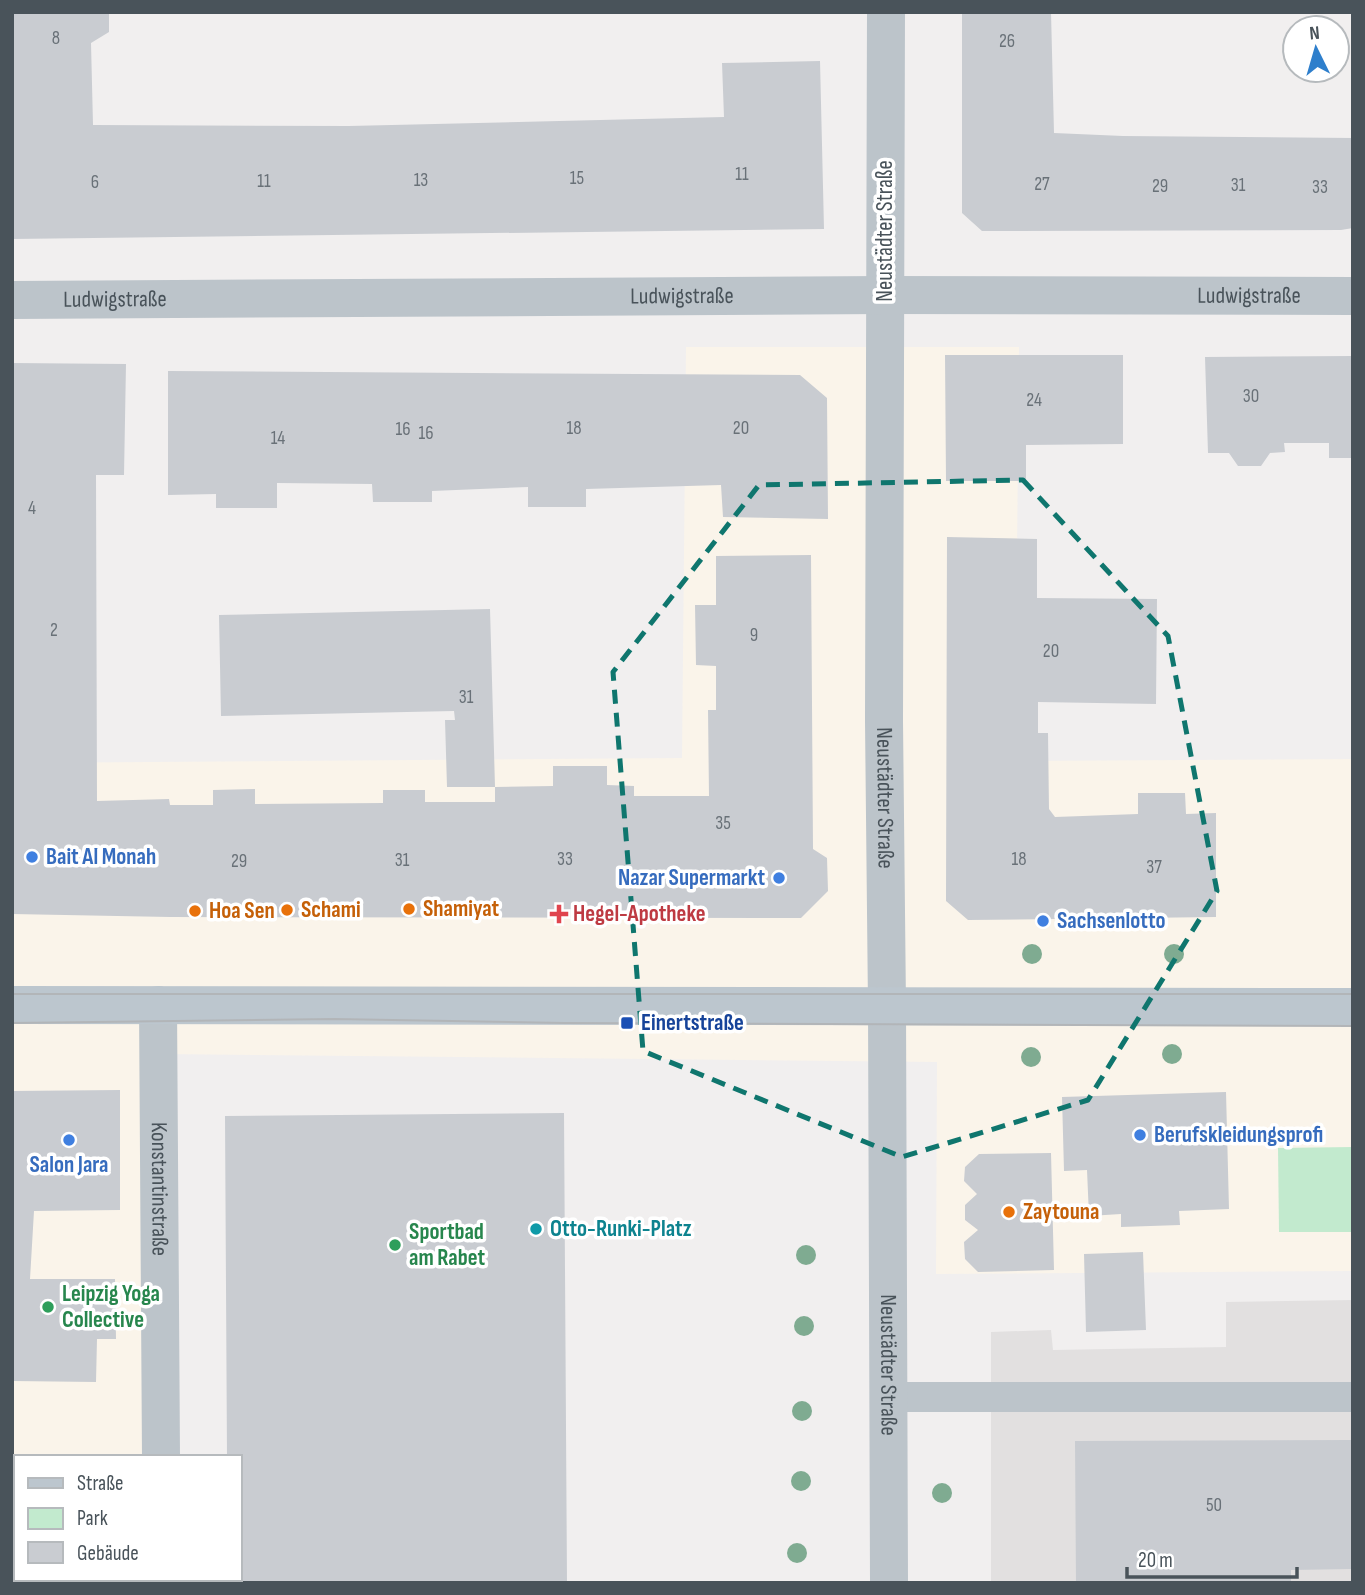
<svg xmlns="http://www.w3.org/2000/svg" width="1365" height="1595" viewBox="0 0 1365 1595" font-family="'Sofia Sans Condensed',sans-serif">
<style>
.commercial{fill:#faf4ea}
.education{fill:#e2e0e0}
.green{fill:#c2eace}
.building{fill:#c9ccd1}
.lines{fill:none;stroke-linecap:round;stroke-linejoin:round}
.service{stroke:#bcc4ca;stroke-width:30}
.minor{stroke:#bcc4ca;stroke-width:38}
.secondary{stroke:#bcc6ce;stroke-width:38}
.tram{stroke:#b2b5b8;stroke-width:2}
.tree{fill:#7fab91}
.marked{fill:none;stroke:#0f766e;stroke-width:5;stroke-dasharray:14 9;stroke-linejoin:round}
.shop-dot{fill:#3f7fe0;stroke:#fff;stroke-width:2.5}
.food-dot{fill:#e8710a;stroke:#fff;stroke-width:2.5}
.health-dot{fill:#e0444e;stroke:#fff;stroke-width:2.5}
.transit-dot{fill:#1a4fb4;stroke:#fff;stroke-width:2.5}
.culture-dot{fill:#0f9aa8;stroke:#fff;stroke-width:2.5}
.leisure-dot{fill:#2e9e5b;stroke:#fff;stroke-width:2.5}
.labels{text-anchor:middle;dominant-baseline:central;stroke-width:7;stroke-linejoin:round;paint-order:stroke}
.number-label{font-size:19px;fill:#697178}
.street-label{font-size:23px;fill:#49535a;stroke:#fff}
.shop-label{font-size:23px;font-weight:bold;fill:#366cbe;stroke:#fff;text-anchor:start}
.food-label{font-size:23px;font-weight:bold;fill:#c56008;stroke:#fff;text-anchor:start}
.health-label{font-size:23px;font-weight:bold;fill:#be3a42;stroke:#fff;text-anchor:start}
.transit-label{font-size:23px;font-weight:bold;fill:#164399;stroke:#fff;text-anchor:start}
.culture-label{font-size:23px;font-weight:bold;fill:#0d838f;stroke:#fff;text-anchor:start}
.leisure-label{font-size:23px;font-weight:bold;fill:#27864d;stroke:#fff;text-anchor:start}
</style>
<rect width="100%" height="100%" fill="#f1efef"/>
<path class="commercial" d="M686,347h333l-4,414 338,-2v512l-417,3 1,-212 -778,-8 -2,403h-141v122h140v4h-144v-820l670,-5z"/>
<path class="education" d="M1353,1300v283h-362v-251l60,-2 2,20 173,-3v-45z"/>
<path class="green" d="M1353,1147v85h-74l-1,-84z"/>
<path class="building" d="M12,12h97v20l-18,11 2,82 256,1 375,-9 -2,-54 98,-2 4,168 -812,10z
M962,12h89l3,121 69,3 230,2v90l-12,2 -359,1 -20,-18z
M945,355h178v89l-97,1v36h-80z
M1353,356v102h-24v-15h-45l1,9 -15,1 -9,13h-23l-9,-13h-21l-3,-96z
M12,363l114,1 -2,111h-28l1,326 72,-2 1,6h43v-15l42,-1v15l128,-1v-13h42v12h70v-15l58,-1v-20h54v19l27,1v10h75l-1,-86h8v-44l-20,-1 -1,-60h21v-49l95,-1 2,294 14,9 1,33 -27,27 -631,-1 -158,-3z
M168,371l632,4 27,23 1,121 -105,-2 -2,-32 -135,4v18h-58v-20l-96,4v11h-59l-1,-18 -95,-1v25h-61v-14l-48,1z
M947,537l90,2v59l120,1 -1,105 -118,-2v31h10l1,76 6,8 83,-3v-21h47l1,21 30,-1v104l-248,3 -22,-19z
M490,609l5,178h-48l-2,-67h10l-1,-9 -233,5 -2,-101z
M120,1090v120l-86,1 -4,68h85l1,60h-19l-1,43 -84,-1v-290z
M1226,1092l3,117 -50,2 1,14 -59,2v-13l-32,2 -2,-46 -23,1 -2,-74z
M564,1113l3,470h-339v-4h12v-122h-13l-2,-341z
M1051,1153l3,117 -76,2 -13,-13 -1,-17 14,-12 -13,-10v-15l12,-11 -13,-13 1,-14 14,-13z
M1143,1252l3,78 -60,2 -2,-78z
M1353,1440v129l-62,1v13h-215l-1,-142z
M12,1547h4v32h81v4h-85z"/>
<g class="lines">
<path class="service" d="M888,1397h465"/>
<g class="minor">
<path id="s1" d="M886,12l-2,709 3,285 2,577"/>
<path id="s2" d="M12,300l873,-5 468,1"/>
<path id="s3" d="M158,1005l3,452"/>
<path d="M162,1579v4"/>
</g>
<path class="secondary" d="M12,1005l1341,2"/>
<path class="tram" d="M12,994h1341
M12,1023l322,-4 230,4 789,3"/>
</g>
<g class="tree">
<circle cx="1032" cy="954" r="10"/>
<circle cx="1174" cy="954" r="10"/>
<circle cx="1172" cy="1054" r="10"/>
<circle cx="1031" cy="1057" r="10"/>
<circle cx="806" cy="1255" r="10"/>
<circle cx="804" cy="1326" r="10"/>
<circle cx="802" cy="1411" r="10"/>
<circle cx="801" cy="1481" r="10"/>
<circle cx="942" cy="1493" r="10"/>
<circle cx="797" cy="1553" r="10"/>
</g>
<path class="marked" d="M1023,480l145,156 49,255 -129,209 -186,57 -259,-106 -30,-379 146,-187z"/>
<g class="shop-dot">
<circle cx="32" cy="857" r="7"/>
<circle cx="779" cy="878" r="7"/>
<circle cx="1043" cy="921" r="7"/>
<circle cx="1140" cy="1135" r="7"/>
<circle cx="69" cy="1140" r="7"/>
</g>
<g class="food-dot">
<circle cx="409" cy="909" r="7"/>
<circle cx="287" cy="910" r="7"/>
<circle cx="195" cy="911" r="7"/>
<circle cx="1009" cy="1212" r="7"/>
</g>
<path class="health-dot" d="M555.5 903.5h7v7h7v7h-7v7h-7v-7h-7v-7h7z"/>
<rect class="transit-dot" x="620" y="1016" width="14" height="14" rx="3.5"/>
<circle class="culture-dot" cx="536" cy="1229" r="7"/>
<g class="leisure-dot">
<circle cx="395" cy="1245" r="7"/>
<circle cx="48" cy="1307" r="7"/>
</g>
<g class="labels">
<g class="number-label">
<text x="56" y="38">8</text>
<text x="1007" y="41">26</text>
<text x="742" y="174">11</text>
<text x="577" y="178">15</text>
<text x="421" y="180">13</text>
<text x="264" y="181">11</text>
<text x="95" y="182">6</text>
<text x="1042" y="184">27</text>
<text x="1238" y="185">31</text>
<text x="1160" y="186">29</text>
<text x="1320" y="187">33</text>
<text x="1251" y="396">30</text>
<text x="1034" y="400">24</text>
<text x="574" y="428">18</text>
<text x="741" y="428">20</text>
<text x="403" y="429">16</text>
<text x="426" y="433">16</text>
<text x="278" y="438">14</text>
<text x="32" y="508">4</text>
<text x="54" y="630">2</text>
<text x="754" y="635">9</text>
<text x="1051" y="651">20</text>
<text x="466" y="697">31</text>
<text x="723" y="823">35</text>
<text x="565" y="859">33</text>
<text x="1019" y="859">18</text>
<text x="402" y="860">31</text>
<text x="239" y="861">29</text>
<text x="1154" y="867">37</text>
<text x="1214" y="1505">50</text>
</g>
<g class="street-label">
<text transform="translate(885 231) rotate(-90)">Neustädter Straße</text>
<text stroke="none"><textPath href="#s2" startOffset="670">Ludwigstraße</textPath></text>
<text stroke="none"><textPath href="#s2" startOffset="1237">Ludwigstraße</textPath></text>
<text stroke="none"><textPath href="#s2" startOffset="103">Ludwigstraße</textPath></text>
<text stroke="none"><textPath href="#s1" startOffset="786">Neustädter Straße</textPath></text>
<text stroke="none"><textPath href="#s3" startOffset="184">Konstantinstraße</textPath></text>
<text stroke="none"><textPath href="#s1" startOffset="1353">Neustädter Straße</textPath></text>
</g>
<g class="shop-label">
<text x="46" y="857">Bait Al Monah</text>
<text x="765" y="878" text-anchor="end">Nazar Supermarkt</text>
<text x="1057" y="921">Sachsenlotto</text>
<text x="1154" y="1135">Berufskleidungsprofi</text>
<text x="69" y="1165" text-anchor="middle">Salon Jara</text>
</g>
<g class="food-label">
<text x="423" y="909">Shamiyat</text>
<text x="301" y="910">Schami</text>
<text x="209" y="911">Hoa Sen</text>
<text x="1023" y="1212">Zaytouna</text>
</g>
<g class="health-label">
<text x="573" y="914">Hegel-Apotheke</text>
</g>
<g class="transit-label">
<text x="641" y="1023">Einertstraße</text>
</g>
<g class="culture-label">
<text x="550" y="1229">Otto-Runki-Platz</text>
</g>
<g class="leisure-label">
<text x="409" y="1232">Sportbad<tspan x="409" dy="26">am Rabet</tspan></text>
<text x="62" y="1294">Leipzig Yoga<tspan x="62" dy="26">Collective</tspan></text>
</g>
</g>
<rect width="1365" height="1595" fill="none" stroke="#49535a" stroke-width="28"/>
<rect x="14" y="1455" width="228" height="126" fill="#ffffff" stroke="#b6babd" stroke-width="2"/>
<rect x="28" y="1478" width="35" height="10" fill="#bcc6ce" stroke="#b6babd" stroke-width="2"/>
<text x="77" y="1490" font-size="21" fill="#49535a">Straße</text>
<rect x="28" y="1508" width="35" height="21" fill="#c2eace" stroke="#b6babd" stroke-width="2"/>
<text x="77" y="1525" font-size="21" fill="#49535a">Park</text>
<rect x="28" y="1542" width="35" height="21" fill="#c9ccd1" stroke="#b6babd" stroke-width="2"/>
<text x="77" y="1560" font-size="21" fill="#49535a">Gebäude</text>
<g transform="translate(1316 49) rotate(355)"><circle r="33" fill="#ffffff" stroke="#b6babd" stroke-width="2"/>
<path d="M0-5L12 26L0 18L-12 26Z" fill="#2e7fcc"/>
<text y="-10" font-size="19" font-weight="bold" text-anchor="middle" fill="#49535a">N</text>
</g>
<path d="M1127 1567v10h170v-10" fill="none" stroke="#49535a" stroke-width="3.5"/>
<text x="1138" y="1567" font-size="21" fill="#49535a" stroke="#ffffff" stroke-width="5" paint-order="stroke">20 m</text>
</svg>
